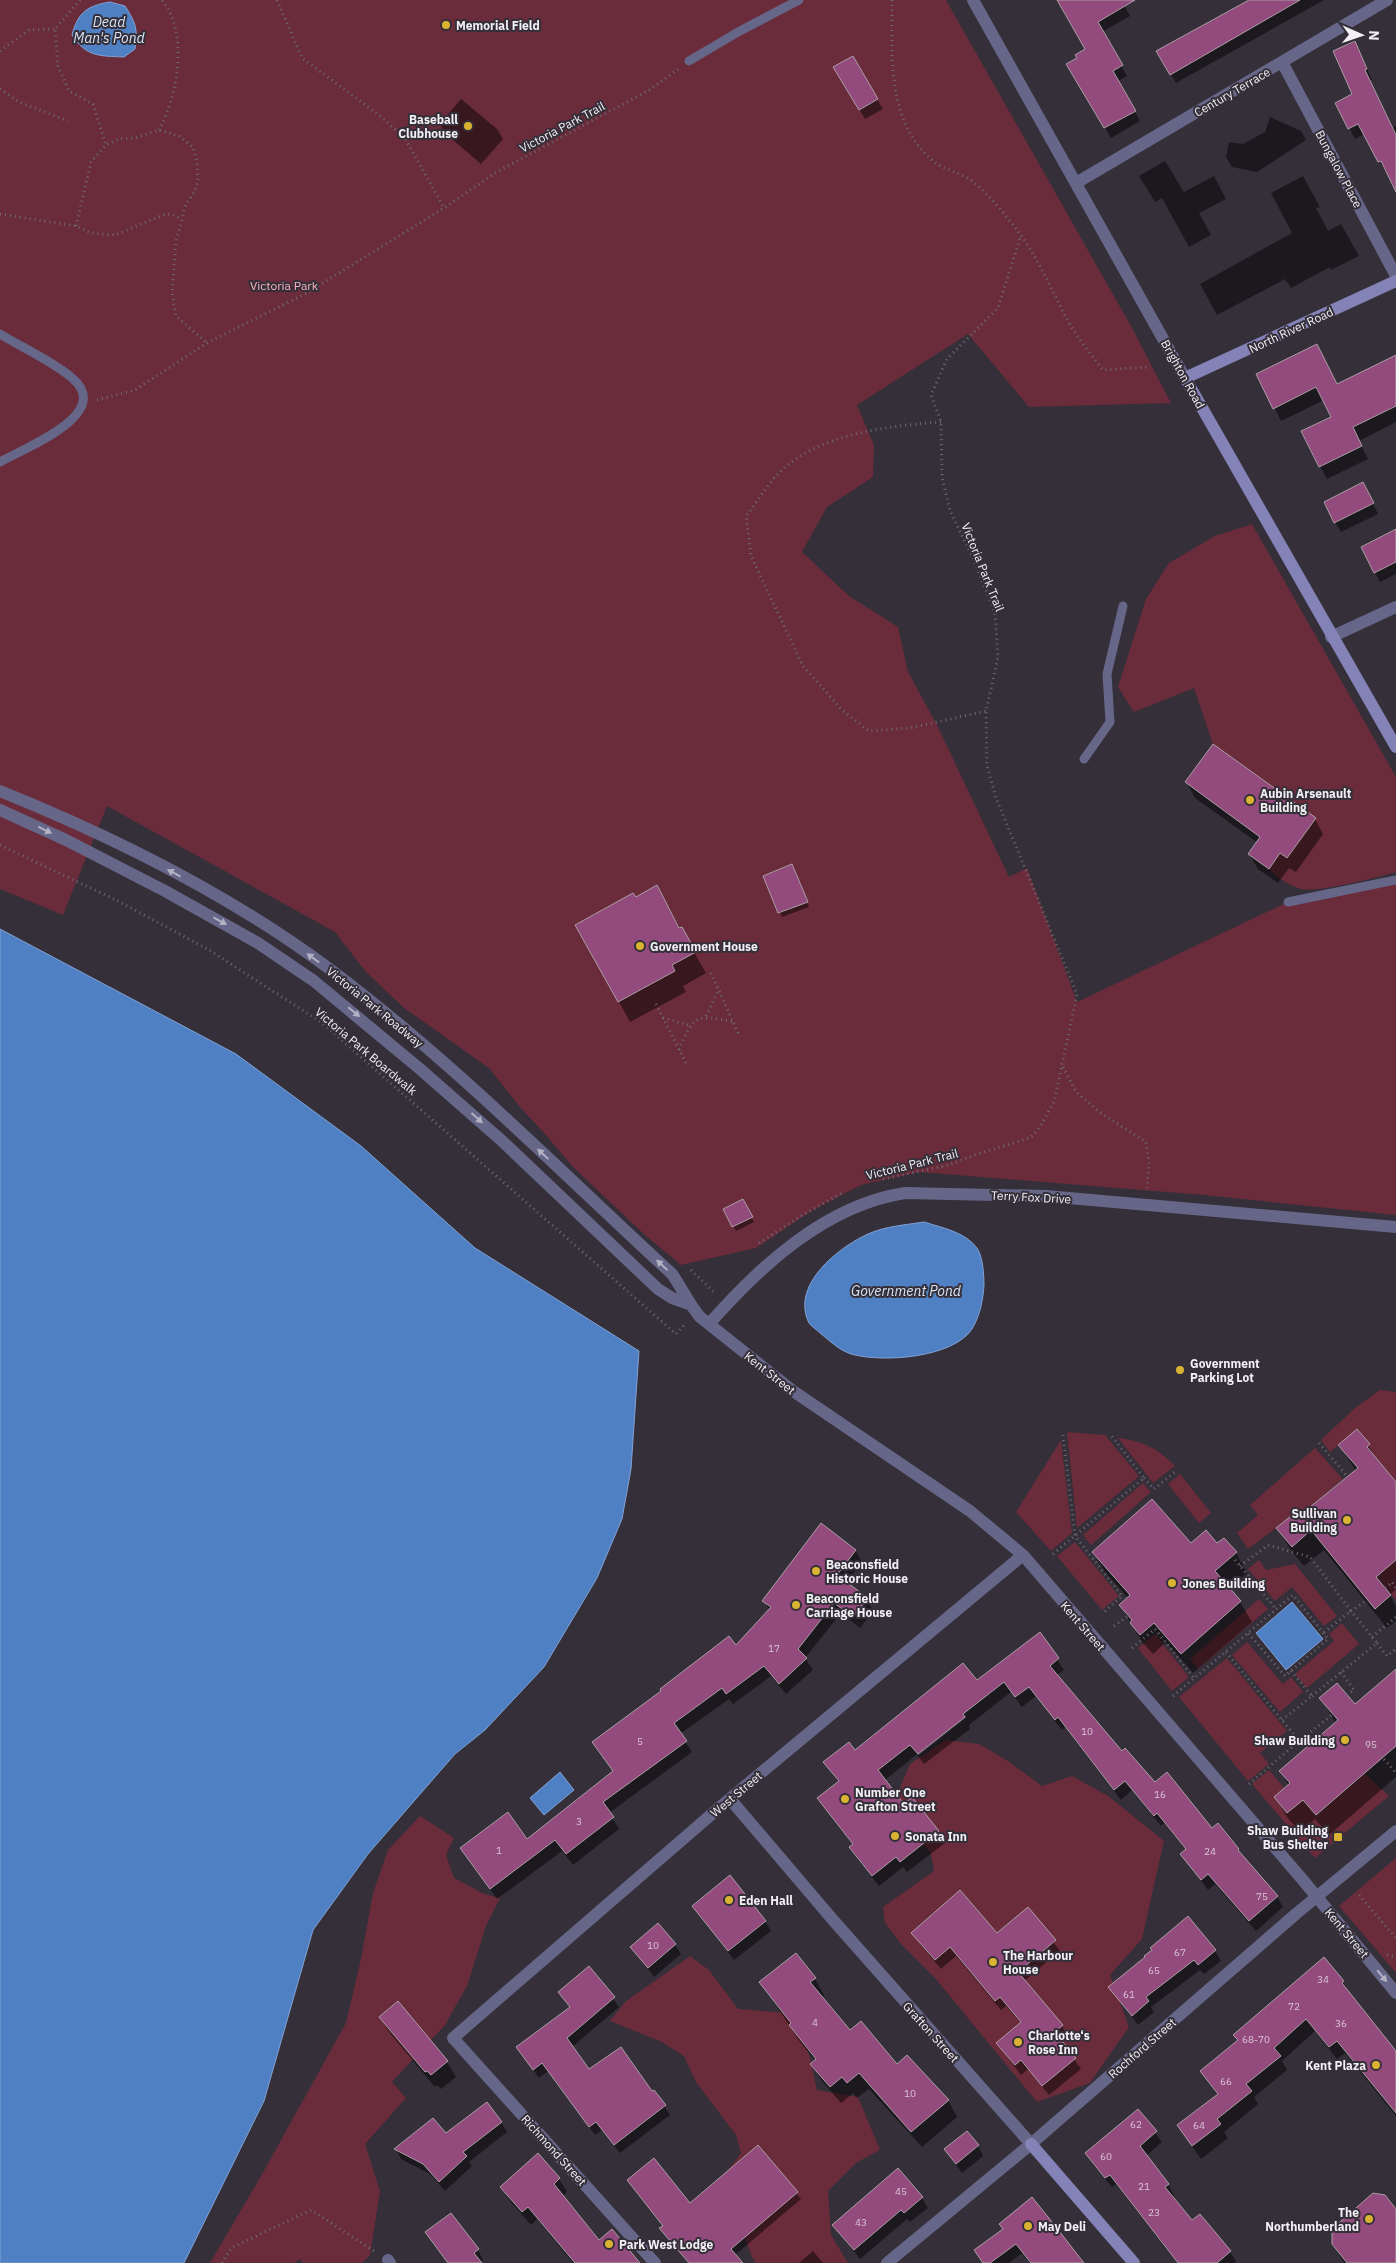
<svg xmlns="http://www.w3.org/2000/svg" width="1396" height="2263" viewBox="0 0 1396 2263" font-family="'IBM Plex Sans',sans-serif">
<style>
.green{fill:#6a2c3b}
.water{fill:#5080c4;stroke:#81a1d3}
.shadow{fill:#0007}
.building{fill:#934a7c;stroke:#aa9ea5}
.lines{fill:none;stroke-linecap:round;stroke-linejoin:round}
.path{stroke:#6e6a72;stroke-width:3;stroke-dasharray:1 4;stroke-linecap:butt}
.lane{stroke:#668;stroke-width:9}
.street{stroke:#668;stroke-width:12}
.secondary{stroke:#8483b8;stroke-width:12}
.oneway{fill:#b3b1c4}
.poi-dot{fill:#dab333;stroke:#342f38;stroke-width:2}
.labels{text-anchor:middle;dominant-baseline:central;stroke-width:4;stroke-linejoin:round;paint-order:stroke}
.number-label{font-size:10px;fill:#dac6d7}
.poi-label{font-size:12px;font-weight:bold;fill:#f2eff5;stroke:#342f38;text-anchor:start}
.street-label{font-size:12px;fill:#f2eff5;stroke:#342f38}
.park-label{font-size:12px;fill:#fcb2bf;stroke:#342f38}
.water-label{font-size:14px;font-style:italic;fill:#d6e3f6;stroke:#342f38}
</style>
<rect width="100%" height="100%" fill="#342f38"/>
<path class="green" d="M0,0h946l185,326 40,77 -142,4 -61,-73 -111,71 17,40 -1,32 -46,30 -25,45 47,44 49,31 10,45 29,53 72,152 18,-9 50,134 211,-100 108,-22v335l-192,-20 -285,-23 -58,13 -48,25 -57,38 -75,17 -35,-29 -73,-69 -28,-33 -26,-28 -30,-38 -85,-60 -38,-36 -31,-40 -228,-126 -44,109 -63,-26z
M1252,524l144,253v95c-17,5 -79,21 -95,17 -13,-4 -22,-10 -32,-20l11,-16 7,5 28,-40 -102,-74 -19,-56 -60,24 -16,-25 28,-88 23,-36 46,-27z
M1380,1390l16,2v90l-35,-31 8,-7 -11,-15 -28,23 -9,-12 34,-32z
M1067,1432l38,3 34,41 -62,52z
M1118,1438c24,3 40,10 57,28l-22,17z
M1061,1440l11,93 -21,18 -35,-39z
M1315,1448l28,31 -44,37 1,2 -24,10 -28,21 -11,-16 21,-18 -8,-10z
M1180,1474l31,39 -12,10 -31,-39z
M1143,1483l8,9 -60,53 -8,-10z
M1075,1542l44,54 -17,14 -45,-54z
M1259,1560l7,10 29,-6 42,52 -13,10 -32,-39 -17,14 -27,-32z
M1396,1560v40l-20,-24z
M1259,1599l9,10 -70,60 -8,-10z
M1342,1623l17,21 -52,44 -12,-14 39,-33 -5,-7z
M1155,1634l34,43 -17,14 -34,-43z
M1247,1642l36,42 8,-7 12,15 -23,20 -48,-57z
M1227,1658l60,73 -27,22 9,11 -21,17 -69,-84z
M946,1740l33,4 29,17 34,25 30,-10 36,20 56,45 -22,98 -32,36 19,52 -39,56 -53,19 -102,-124 -33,-33 -17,-22 -2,-16 51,-36 -3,-17 -37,-52 16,-38z
M1269,1770l15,18 -10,9 13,15 16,-12 13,15 49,-41 24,22 -74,62 -63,-74z
M420,1816l34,22 -8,17 8,23 30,16 16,4 -14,28 -19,60 -22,39 -53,57 14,16 -41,46 15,47 -10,64 -8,8h-59l-3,-4 -6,4h-84l51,-87 85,-153 15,-64 12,-66 15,-43z
M1396,1858v115l-57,-67z
M690,1956l19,14 29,39 50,4 21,41 8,36 41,7 22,53 -24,13 -28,28 3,44 17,28h-92l-4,-6 -29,-80 18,-24 -5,-18 -40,-53 -12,-26 -22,-14 -52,-21 15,-19z"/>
<path class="water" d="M110,2l15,4c11,17 13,23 10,43l-11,8c-24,-1 -38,0 -52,-22 6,-23 15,-29 38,-33z
M0,929l236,125 125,92 114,102 164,103 -8,118 -9,50 -25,59 -53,89 -59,63 -30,24 -87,100 -55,76 -49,171 -80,162h-184z
M924,1222c19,6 41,10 53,26 6,9 7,27 7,37 -1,15 -4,31 -12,44 -19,29 -90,34 -121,25 -12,-4 -21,-13 -31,-21 -3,-3 -9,-7 -11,-10 -19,-38 30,-76 59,-89 18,-8 37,-9 56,-12z
M1292,1602l31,37 -37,31 -30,-37z
M560,1772l14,18 -30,25 -14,-17z"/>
<path class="shadow" d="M1059,0h62l9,16 -28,16 25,44 -9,5 22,40 -29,17 -43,-73 10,-6 9,-10z
M1250,0h74l-148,83 -18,-32z
M1360,53l12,27h-3l23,48 4,-2v63l-9,-19 -2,1 -21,-37 -9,5 -19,-36 18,-8z
M852,57l31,52 -18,10 -30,-51z
M461,99l36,30 6,10 -22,25 -35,-30 -6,-10z
M1270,117l31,14 5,9 -49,32 -25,-5 -6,-10 3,-15 14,2 22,-12z
M1165,161l19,31 30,-16 12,23 -27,14 12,22 -22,12 -27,-49 -7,4 -16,-26z
M1303,176l17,31 -4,1 12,23 13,-7 18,32 -28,14 -1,-3 -39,21 -6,-9 -68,36 -17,-31 92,-51 -21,-40z
M1396,357v65l-37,19 9,18 -41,20 -7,-13 12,-49 -8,-17 -43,21 -23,-46 79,11z
M1368,493l10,21 -37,18 -6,-10z
M1396,531v43l-16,8 -5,-10z
M1187,783l128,36 8,15 -27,38 -7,-4 -11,15 -20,-14 -9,-15 9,-11 -63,-45z
M795,870l14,37 -27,10 -17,-40z
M635,899l33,8 38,66 -23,13 3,6 -56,30 -53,-97z
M743,1200l11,22 -18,9 -11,-22z
M1340,1445h28l12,20 16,19v105l-6,6 6,11v15l-9,7 -63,-78 -20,16 -14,-17 -12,-21 15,-6 63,-51z
M1217,1545l19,8 11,20 -18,16 11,13 12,20 -59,51 -27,-31 -13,12 -10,-11 -23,-38 8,-7 -23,-26 -12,-20z
M855,1550l7,12 -16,21 21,16 6,12 -13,17 -19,-15 -36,45 8,12 -27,24 -15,-18 -38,28 -4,-5 -49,35 12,18 -83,61 10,16 -46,36 -11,-14 -65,48 -35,-51 65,-8 87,-68 156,-161 -6,-10z
M1039,1634l25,36 -7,5 65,78 32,31 84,65 6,10 33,38 6,10 -27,24 -41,-47 -7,6 -26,-36 5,-3 -23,-28 -3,3 -29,-36 -11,10 -56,-73 -3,3 -26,-34 -14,11 -11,-15 -42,33 1,4 -46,35 -6,-8 48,-38v-3l-81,65 19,25 8,-6 33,44 -38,29 -4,-5 -24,19 -22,-28 -6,-10 3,-2 -35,-48 20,-15 -14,-21 29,-10 123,-70z
M1396,1670v107l-67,58 -14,-16 -15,13 -13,-15 -12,-20 14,-11 -9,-15 56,-48 -15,-25 34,8z
M694,1906l71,15 6,10 -37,29z
M1028,1909l32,42 -36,30 38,45 5,10 -6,5 20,28 -32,26 -21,-26 -7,6 -23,-31 24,-20 -16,-18 -5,4 -45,-54 -15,13 -22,-26 -6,-10 84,2z
M1188,1918l27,33 6,10 -17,13 -4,-4 -49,37 3,5 -16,13 -28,-38 36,-30z
M675,1945l6,9 -27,23 -22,-30z
M589,1967l30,40 -47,40 17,24 63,22 2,-2 16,24 -50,38 -18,-23 -7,5 -47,-64 -9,7 -21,-30 53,-40 -11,-16z
M815,1979l9,16 -3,3 29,34 98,68 9,17 -35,30 -53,-58 -12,9 -4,-5 -12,10 -19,-22 -10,-16 4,-4 -16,-19 -39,-60z
M1343,1982l8,13 45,58v63l-51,-63 -8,6 -22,-28 -33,30 5,9 -33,27 4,7 -34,28 4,6 -27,21 -23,-33 40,-30 -16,-24 36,-31 -3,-6z
M380,2017l67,45 9,15 -15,12 -4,-4 -2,2 -46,-55z
M1138,2111l24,31 -16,14 22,29 6,10 -3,2 21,25 8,-7 30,37 6,9 -2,2h-57l-61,-79 -4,3 -20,-24 -5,-10z
M501,2122l6,10 -38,30 3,4 -27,25 -15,-17 -29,-15 -5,-10 50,-14z
M978,2146l5,10 -21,17 -16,-23z
M758,2147l43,52 -66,56 7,8h-53l-24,-28 -4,-6 2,-2 -35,-46 61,24z
M538,2155l21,24 8,13 -5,5 37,44 39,22h-65l-36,-44 -6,6 -21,-24 -8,-14z
M922,2198l6,10 -18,14 -3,-3 -47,40 -26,-34z
M1396,2212v51h-52l-11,-19z
M1004,2230l79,33h-53l-8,-10 -13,10h-26z
M427,2233l51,17 5,10 -3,3h-32z
M813,2251l10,12h-24z"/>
<path class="building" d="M1057,0h78l-37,22 25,43 -10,6 23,40 -32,17 -38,-64 11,-6 -2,-3 10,-6z
M1249,0h51l-130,75 -14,-24z
M1355,41l12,28 -2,1 31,65v57l-15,-31 -3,1 -20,-38 -10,5 -13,-26 17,-9 -19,-43z
M853,56l25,43 -19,11 -26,-43z
M1317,344l20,40 59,-29v51l-43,21 9,19 -43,21 -18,-36 30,-14 -15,-30 -43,22 -17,-35z
M1363,482l11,21 -40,20 -10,-21z
M1396,529v33l-22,11 -13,-26z
M1213,744l103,74 -29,40 -7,-5 -11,16 -21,-15 12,-17 -75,-55z
M792,864l16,38 -30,11 -15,-37z
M657,885l22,43 3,-1 14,25 -24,13 3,6 -57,31 -43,-77 58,-32 3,4z
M743,1199l10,18 -21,10 -9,-18z
M1357,1429l13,15 -3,3 29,35v78l-20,17 15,18 -16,14 -64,-79 -19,17 -16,-19 15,-12 3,4 64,-52 -20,-23z
M1152,1499l39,44 15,-13 11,13 7,-5 13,14 -22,19 26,30 -60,53 -27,-31 -14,12 -10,-12 2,-3 -13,-15 11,-10 -38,-43z
M821,1523l35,27 -19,25 31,23 -15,19 -19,-14 -36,46 9,9 -28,26 -15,-18 -38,28 -4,-6 -48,35 13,18 -84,61 11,15 -48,37 -11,-14 -65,49 -30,-41 48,-36 19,27 86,-68 -21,-29 69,-51 -1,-2 69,-53 7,9 35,-38 -9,-6z
M1040,1632l19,26 -9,8 72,85 3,-3 30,34 12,-10 45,56 6,-5 21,26 -1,1 40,46 -29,25 -41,-47 -7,6 -21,-26 6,-5 -29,-36 -3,3 -29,-35 -11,9 -56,-73 -3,3 -26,-33 -14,10 -11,-15 -41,32 2,3 -47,37 -8,-9 -32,25 26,34 8,-7 27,34 -39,31 -4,-5 -24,19 -23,-29 4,-3 -36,-46 22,-17 -16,-19 26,-20 6,8 108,-87 14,17z
M1396,1669v77l-80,69 -13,-15 -16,13 -13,-16 16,-14 -11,-12 59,-51 -19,-22 18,-15 18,21z
M730,1875l36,46 -38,30 -36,-45z
M960,1890l37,43 31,-26 28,33 -38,32 45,53 -8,7 21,26 -34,28 -21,-26 -6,5 -19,-22 25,-21 -21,-25 -5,4 -45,-54 -15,13 -24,-27z
M1188,1916l28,34 -18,15 -4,-5 -48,37 3,4 -17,15 -24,-29 37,-30 -1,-1 8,-6 -2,-2z
M658,1923l18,21 -28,24 -18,-21z
M796,1953l20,25 -6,4 40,48 11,-9 36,43 10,-9 42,45 -38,32 -52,-59 -12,10 -5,-6 -12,10 -20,-23 6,-5 -27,-34 2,-2 -32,-41z
M1324,1957l20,24 -2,2 54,68v62l-59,-72 -8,6 -23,-28 -32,29 7,8 -35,28 6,7 -35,28 4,5 -29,22 -15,-21 41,-31 -18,-23 38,-31 -5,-5z
M589,1966l26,31 -48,41 22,31 32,-22 31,44 2,-1 12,15 -52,40 -18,-23 -7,5 -47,-64 -9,7 -17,-23 54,-40 -12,-15z
M398,2001l50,60 -17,14 -4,-4 -2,1 -46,-55z
M487,2102l15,20 -39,30 4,4 -28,26 -16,-18 -29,-15 39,-31 13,15z
M1138,2109l19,22 -17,15 29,38 -4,3 27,33 8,-6 31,37 -14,12h-39l-68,-88 -5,3 -20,-25z
M967,2131l12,14 -23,19 -12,-15z
M758,2145l40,47 -67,57 12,14h-54l-30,-35 4,-2 -36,-46 27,-22 36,45z
M538,2153l22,25 -6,6 45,56 13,-11 28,34h-65l-47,-56 -6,5 -22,-25z
M898,2168l25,29 -19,16 -3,-3 -47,40 -22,-25z
M1373,2193l12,2 11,14v54h-49l-15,-19v-15z
M1032,2197l24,30 28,36h-53l-15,-19 -26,19h-7l-9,-13 29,-21 -4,-5z
M451,2213l28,36 -5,4 8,10h-34l-23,-31z"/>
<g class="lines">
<path class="path" d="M80,0l-25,29 3,37 11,25 24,13 13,41
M277,0l25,58 77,57 26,23 39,70
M892,0c0,53 -6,121 40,160 9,9 28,12 40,21 18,14 34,35 48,53 20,27 32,58 48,87 9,17 23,33 35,49l46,-3
M0,51l29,-21 26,-1
M0,89l19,13 49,19
M159,130c19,-35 30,-97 3,-130
M0,214l76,12 15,7 24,2 48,-20 8,-1 10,5
M76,226l15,-64 15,-17 13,-6 16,-1 24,-8 20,6 14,11 4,15 1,19 -3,10 -9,13 -10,38 -4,51 4,23 31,27
M97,400l38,-10 72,-47 98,-49 139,-86 51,-35 156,-84 27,-20
M941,422c-52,4 -119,11 -159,48 -14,13 -24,31 -36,46l5,40 52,110 39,44 27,21 41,-3 76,-17
M0,845l118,56 91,49 112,72 355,312 10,-11
M711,973l29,64
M656,1004l31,61
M706,1016l12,-25
M663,1018l26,7
M679,1050c14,-35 18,-36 54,-28
M1063,1067l13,25 25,21 45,29 3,21 -2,25
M883,1179l66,-14 28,-11 53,-16 8,-8 16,-28 23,-108 -81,-196 -9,-32 -1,-55 12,-54 -3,-44 -21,-53 -24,-49 -8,-34 -1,-55 -10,-27 16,-36 51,-51 23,-73
M759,1243l42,-27 41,-23
M691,1270l24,23
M1063,1435l12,101 47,60 -19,17
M1319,1443l28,33
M1144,1478l10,11 23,-19
M1053,1554l91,-76 -33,-43
M1232,1556l44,53
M1240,1566l28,-21 42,12 41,54 -28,22
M1385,1588l7,-6 4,6
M1114,1626l17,-12
M1372,1637l24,-20
M1377,1643l10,13 9,-7
M1132,1648l23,-19 39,49
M1226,1652l73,89 -51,44
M1341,1672l13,18 -7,5
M1173,1696l120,-101 35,44 -43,37 -37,-43
M1312,1696l65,-53 -26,-32 16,-11
M1282,1720l30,-24 -21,-25
M1299,1741l34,-27
M1371,1744l25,29
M1359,1895l37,43
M1387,1955l9,2
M222,2263l9,-15 80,-38 63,41"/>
<path class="lane" d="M689,61l49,-29 61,-32
M0,334c21,13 54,28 72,44 43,36 -48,70 -72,84
M1084,759l26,-37 -3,-48 16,-68
M1288,902l108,-22"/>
<path class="street" d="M973,0l212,378
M1282,62l114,214
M1076,183l311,-183
M1331,637l65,-30
M0,791c114,46 232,105 331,179 121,91 229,201 341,304 10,14 16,29 28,43l93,74 177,120 53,44 279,324 94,114
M0,810l66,30 99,51 93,52 56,38 106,88 81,71 157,149 14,9 17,6
M709,1324c51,-58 117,-119 196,-131l141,3 350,31
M730,1799l103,121 198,224
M388,2260l2,3
M655,2263l-202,-225 267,-231 303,-252
M887,2263l144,-119 266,-231 99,-82"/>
<path class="secondary" d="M1396,281l-211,97 211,369
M1031,2144l103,119"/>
</g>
<defs><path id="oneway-solid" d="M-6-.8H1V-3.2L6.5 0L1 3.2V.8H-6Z" transform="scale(1.25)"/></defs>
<g class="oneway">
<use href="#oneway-solid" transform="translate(45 830) rotate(26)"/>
<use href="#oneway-solid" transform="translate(174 873) rotate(-152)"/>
<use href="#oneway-solid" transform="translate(220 921) rotate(29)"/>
<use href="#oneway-solid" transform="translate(313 958) rotate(-144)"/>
<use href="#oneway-solid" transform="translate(354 1012) rotate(39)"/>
<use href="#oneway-solid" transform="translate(477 1118) rotate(42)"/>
<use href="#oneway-solid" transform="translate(543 1154) rotate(-137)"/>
<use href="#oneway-solid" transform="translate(662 1265) rotate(-137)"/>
<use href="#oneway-solid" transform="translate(1382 1976) rotate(50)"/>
</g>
<g class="poi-dot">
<circle cx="446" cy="25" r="5"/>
<circle cx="468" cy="126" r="5"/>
<circle cx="1250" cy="800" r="5"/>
<circle cx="640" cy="946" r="5"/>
<circle cx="1180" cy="1370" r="5"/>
<circle cx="1347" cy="1520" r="5"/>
<circle cx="816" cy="1571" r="5"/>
<circle cx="1172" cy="1583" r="5"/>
<circle cx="796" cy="1605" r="5"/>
<circle cx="1345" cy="1740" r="5"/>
<circle cx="845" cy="1799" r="5"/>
<circle cx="895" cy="1836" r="5"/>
<rect x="1333" y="1832" width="10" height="10" rx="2.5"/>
<circle cx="729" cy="1900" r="5"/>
<circle cx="993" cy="1962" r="5"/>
<circle cx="1018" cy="2042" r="5"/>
<circle cx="1376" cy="2065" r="5"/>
<circle cx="1369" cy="2219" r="5"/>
<circle cx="1028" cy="2226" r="5"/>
<circle cx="609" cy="2244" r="5"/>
</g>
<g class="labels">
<g class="number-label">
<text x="774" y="1648">17</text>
<text x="1087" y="1731">10</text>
<text x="640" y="1741">5</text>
<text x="1371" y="1744">95</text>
<text x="1160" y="1794">16</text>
<text x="579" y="1821">3</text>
<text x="499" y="1850">1</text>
<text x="1210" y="1851">24</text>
<text x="1262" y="1896">75</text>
<text x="653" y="1945">10</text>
<text x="1180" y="1952">67</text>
<text x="1154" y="1970">65</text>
<text x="1323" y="1979">34</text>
<text x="1129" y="1994">61</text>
<text x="1294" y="2006">72</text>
<text x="815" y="2022">4</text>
<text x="1341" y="2023">36</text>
<text x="1256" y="2039">68-70</text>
<text x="1226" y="2081">66</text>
<text x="910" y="2093">10</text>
<text x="1136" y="2124">62</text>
<text x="1199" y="2125">64</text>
<text x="1106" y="2156">60</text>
<text x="1144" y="2186">21</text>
<text x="901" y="2191">45</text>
<text x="1154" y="2212">23</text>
<text x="861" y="2222">43</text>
</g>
<g class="poi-label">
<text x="456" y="25">Memorial Field</text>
<text x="458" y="119" text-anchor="end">Baseball<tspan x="458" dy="14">Clubhouse</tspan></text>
<text x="1260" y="793">Aubin Arsenault<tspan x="1260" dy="14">Building</tspan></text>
<text x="650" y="946">Government House</text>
<text x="1190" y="1363">Government<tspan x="1190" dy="14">Parking Lot</tspan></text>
<text x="1337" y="1513" text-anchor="end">Sullivan<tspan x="1337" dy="14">Building</tspan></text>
<text x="826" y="1564">Beaconsfield<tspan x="826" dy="14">Historic House</tspan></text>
<text x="1182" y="1583">Jones Building</text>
<text x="806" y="1598">Beaconsfield<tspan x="806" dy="14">Carriage House</tspan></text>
<text x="1335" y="1740" text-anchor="end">Shaw Building</text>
<text x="855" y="1792">Number One<tspan x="855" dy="14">Grafton Street</tspan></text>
<text x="1328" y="1830" text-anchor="end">Shaw Building<tspan x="1328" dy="14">Bus Shelter</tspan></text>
<text x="905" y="1836">Sonata Inn</text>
<text x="739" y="1900">Eden Hall</text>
<text x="1003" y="1955">The Harbour<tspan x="1003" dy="14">House</tspan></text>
<text x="1028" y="2035">Charlotte‘s<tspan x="1028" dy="14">Rose Inn</tspan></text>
<text x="1366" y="2065" text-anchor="end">Kent Plaza</text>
<text x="1359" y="2212" text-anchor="end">The<tspan x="1359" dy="14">Northumberland</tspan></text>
<text x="1038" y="2226">May Deli</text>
<text x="619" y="2244">Park West Lodge</text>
</g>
<g class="street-label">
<text transform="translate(1232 92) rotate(-30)">Century Terrace</text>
<text transform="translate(562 127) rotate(-28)">Victoria Park Trail</text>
<text transform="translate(1339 169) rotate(62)">Bungalow Place</text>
<text transform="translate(1291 330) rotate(-25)">North River Road</text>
<text transform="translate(1183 374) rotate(61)">Brighton Road</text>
<text transform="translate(983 567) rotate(68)">Victoria Park Trail</text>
<text transform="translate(375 1007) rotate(39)">Victoria Park Roadway</text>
<text transform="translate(366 1051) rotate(40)">Victoria Park Boardwalk</text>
<text transform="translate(912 1164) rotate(-14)">Victoria Park Trail</text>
<text transform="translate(1031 1197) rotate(3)">Terry Fox Drive</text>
<text transform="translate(770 1373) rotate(38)">Kent Street</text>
<text transform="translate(1083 1626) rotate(49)">Kent Street</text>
<text transform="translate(736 1794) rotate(-40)">West Street</text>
<text transform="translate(1347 1933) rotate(50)">Kent Street</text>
<text transform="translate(931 2032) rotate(48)">Grafton Street</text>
<text transform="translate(1142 2048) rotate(-41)">Rochford Street</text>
<text transform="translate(554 2150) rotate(48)">Richmond Street</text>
</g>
<g class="park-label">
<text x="284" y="285">Victoria Park</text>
</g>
<g class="water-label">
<text x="109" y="22">Dead<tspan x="109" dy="16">Man's Pond</tspan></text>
<text x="906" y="1291">Government Pond</text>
</g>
</g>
<g transform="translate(1361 35) rotate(92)" stroke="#342f38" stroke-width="4" paint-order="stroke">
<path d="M0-4L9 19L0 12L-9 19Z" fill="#f2eff5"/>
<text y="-8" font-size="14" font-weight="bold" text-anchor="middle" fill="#f2eff5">N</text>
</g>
</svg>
